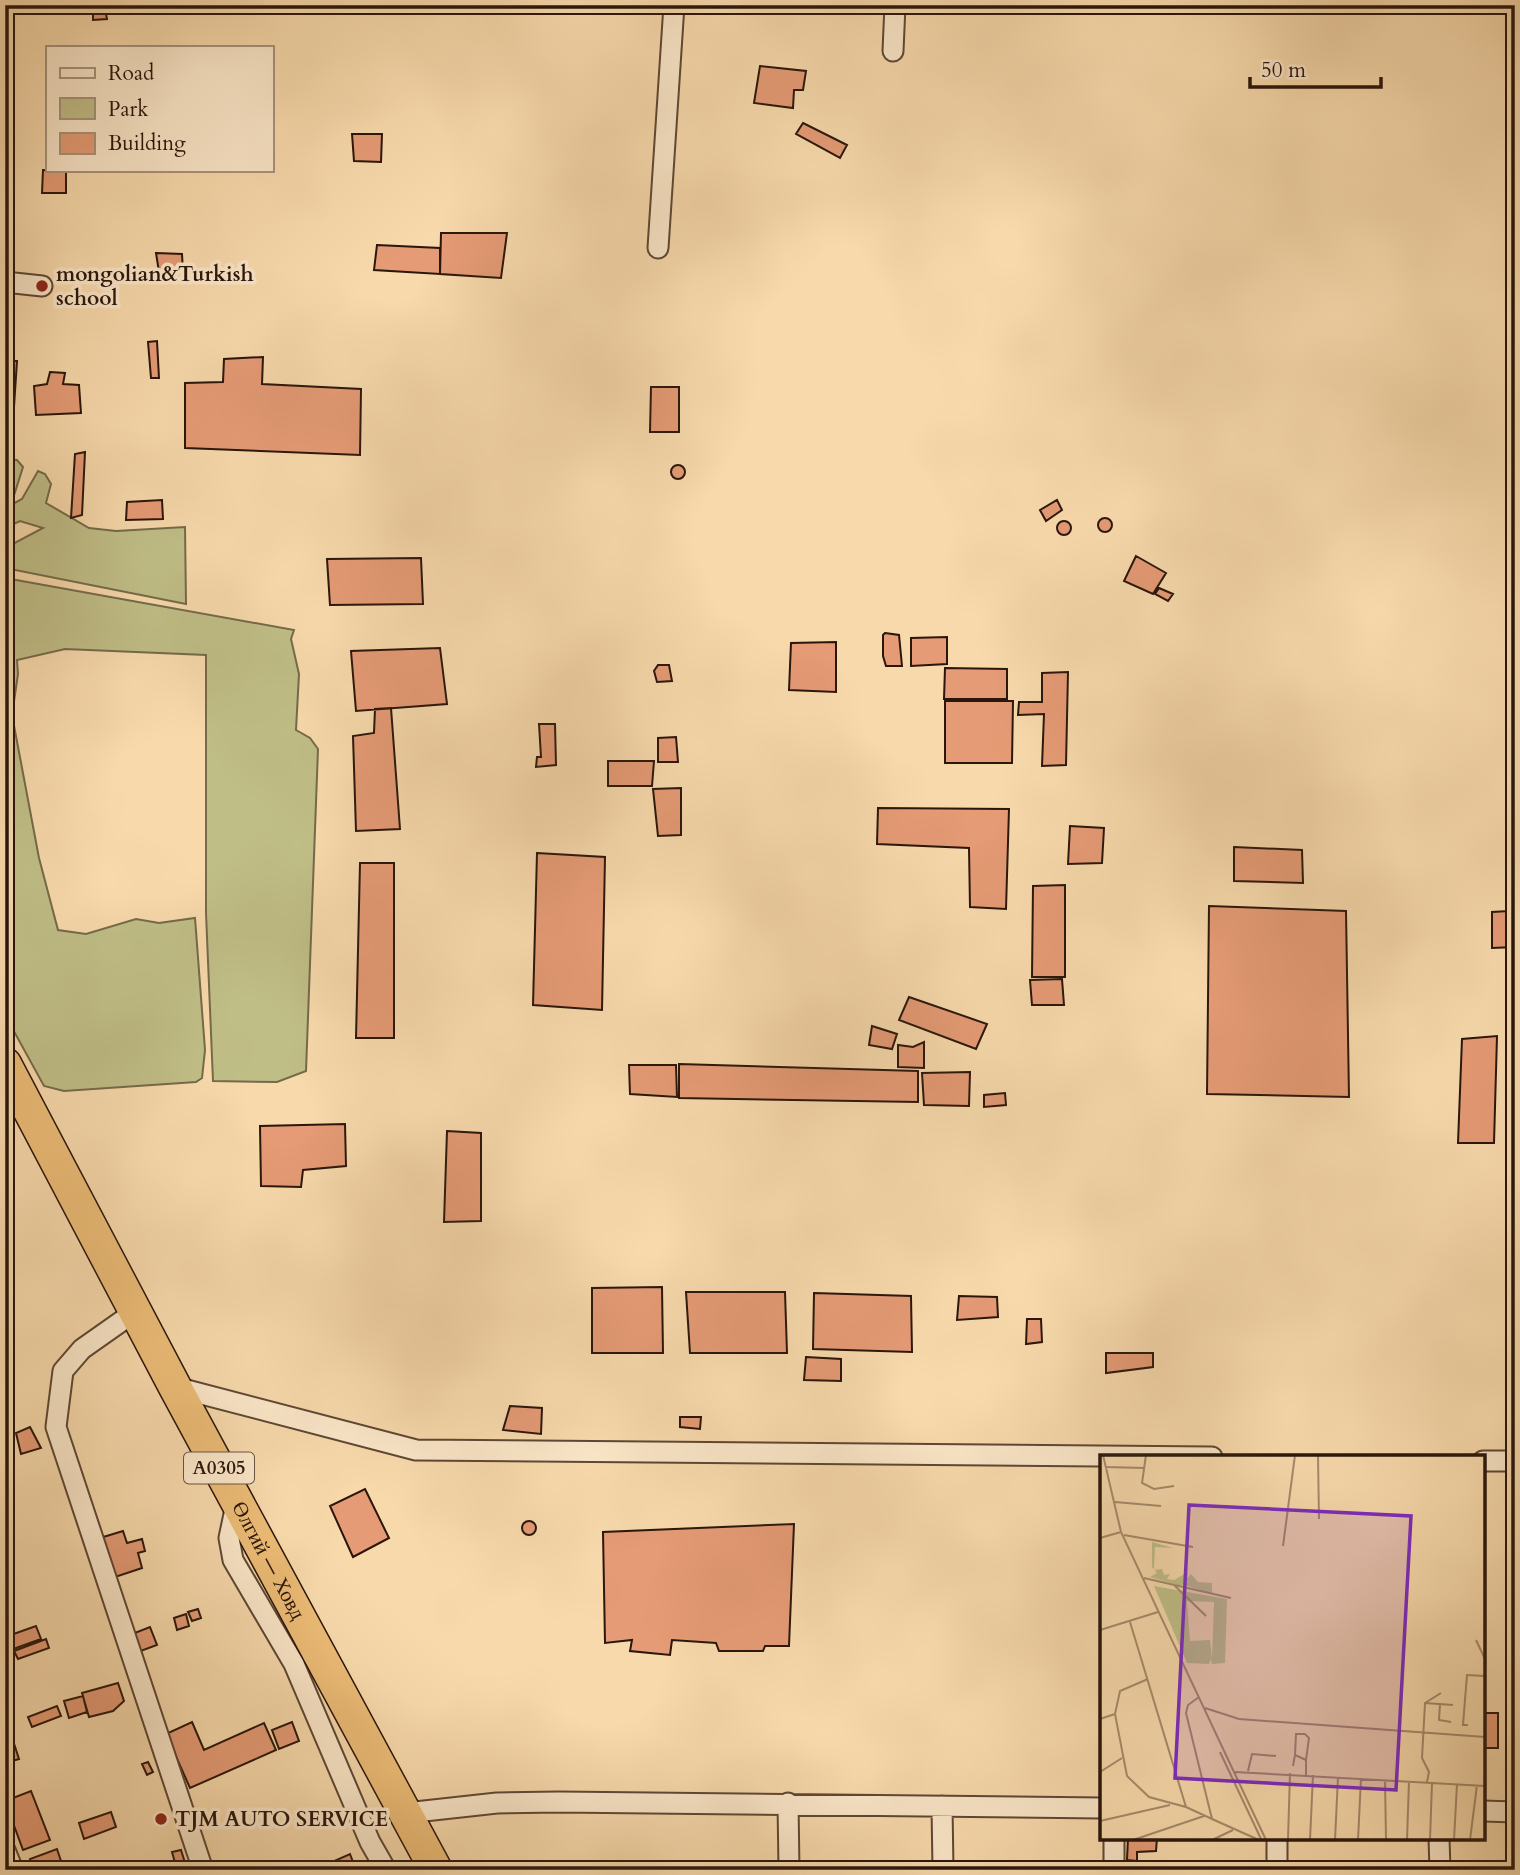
<svg xmlns="http://www.w3.org/2000/svg" width="1520" height="1875" viewBox="0 0 1520 1875" font-family="Cardo,serif">
<style>
.green{fill:#c0be87;stroke:#756a4a;stroke-width:2}
.building{fill:#e59b75;stroke:#2a160c;stroke-width:2}
.lines{fill:none;stroke-linecap:round;stroke-linejoin:round}
.minor-casing{stroke:#5d4734;stroke-width:23}
.trunk-casing{stroke:#2a160c;stroke-width:35}
.minor{stroke:#fae6c8;stroke-width:19}
.trunk{stroke:#ecbc76;stroke-width:32}
.poi-dot{fill:#8f2418;stroke:#fae6c8;stroke-width:2.5}
.labels{text-anchor:middle;dominant-baseline:central;stroke-width:7;stroke-linejoin:round;paint-order:stroke}
.shield{fill:#fae6c8;stroke:#685444;stroke-width:2}
.shield-label{font-size:19px;font-weight:bold;fill:#2a160c}
.poi-label{font-size:21px;font-weight:bold;fill:#2a160c;stroke:#fae6c8;text-anchor:start}
.street-label{font-size:21px;fill:#2a160c;stroke:#fae6c8}
.inset-road{fill:none;stroke:#a58b6b;stroke-width:2}
.view{fill:#7b2cbf;fill-opacity:0.15;stroke:#7b2cbf;stroke-width:3.5}
.inset-edge{fill:none;stroke:#2a160c;stroke-width:3.5}
</style>
<rect width="100%" height="100%" fill="#f7d9ab"/>
<filter id="stains"><feTurbulence type="fractalNoise" baseFrequency=".00286" numOctaves="4"/><feColorMatrix values="0 0 0 0 .2 0 0 0 0 .09 0 0 0 0 .02 0 0 0 .5 -.17"/></filter>
<radialGradient id="worn" r=".72"><stop offset=".6" stop-color="#630" stop-opacity="0"/><stop offset="1" stop-color="#630" stop-opacity=".3"/></radialGradient>
<path class="green" d="M9,459l8,1 6,7 -12,38 11,-6 16,-28 7,3 6,10 -5,19 43,25 27,3 69,-4 1,77 -181,-36v-20l38,-20 -23,-7 -15,7v-58z
M5,578l289,52 -3,9 8,35 -3,56 14,8 8,11 -12,322 -29,11 -64,-1 -7,-168v-258l-141,-6 -48,11 1,14 -6,41 27,143 19,72 28,4 50,-15 23,4 36,-5 10,132 -3,28 -6,4 -132,9 -20,-5 -39,-71z"/>
<path class="building" d="M93,5h26v7l-13,2 1,5 -14,1z
M760,66l46,5 -3,19h-9l-1,18 -39,-5z
M803,123l44,22 -7,13 -44,-24z
M352,134h30l-1,28 -27,-1z
M43,170l23,2v21h-24z
M5,192h5v21h-5z
M441,233h66l-6,45 -61,-4z
M377,245l63,3v26l-66,-4z
M156,253l26,1 1,18h-24z
M157,341l2,37h-8l-3,-36z
M263,357l-1,27 99,5 -1,66 -175,-7v-65l38,-1 1,-23z
M5,361h12l-3,46h-9z
M50,372l15,1 -2,11 16,1 2,28 -45,2 -2,-29 13,-2z
M651,387h28v45h-29z
M85,452l-3,63 -11,3 4,-64z
M671 472a7 7 0 1 1 14 0a7 7 0 1 1-14 0Z
M162,500l1,19 -37,1 1,-18z
M1057,500l5,10 -16,11 -6,-11z
M1098 525a7 7 0 1 1 14 0a7 7 0 1 1-14 0Z
M1057 528a7 7 0 1 1 14 0a7 7 0 1 1-14 0Z
M1136,556l30,17 -13,21 -29,-13z
M421,558l2,46 -93,1 -3,-46z
M1159,588l14,6 -5,7 -13,-7z
M885,633l14,2 3,31h-16l-3,-10v-21z
M947,637v27l-36,2v-28z
M836,642v50l-47,-2 2,-47z
M440,648l7,56 -91,7 -5,-60z
M658,665h11l3,16 -15,1 -3,-11z
M945,668l62,1v30h-63z
M1068,672l-2,93 -24,1 2,-52 -26,1 1,-13h23v-29z
M945,701h68l-1,62h-67z
M391,708l9,121 -44,2 -3,-95 21,-3 1,-24z
M539,724h16l1,41 -20,2 1,-10h4z
M676,737l2,25h-20v-24z
M608,761h46l-2,25h-44z
M681,788v47l-23,1 -5,-47z
M878,808l131,1 -3,100 -36,-2 -1,-59 -92,-4z
M1070,826l34,2 -2,35 -34,1z
M1234,847l68,3 1,33 -69,-2z
M537,853l68,4 -3,153 -69,-5z
M360,863h34v175h-38z
M1065,885v92h-33l1,-91z
M1209,906l137,5 3,186 -142,-3z
M1509,911v19l6,1v16l-23,1v-36z
M1062,979l2,26h-32l-2,-25z
M909,997l78,27 -11,25 -77,-29z
M872,1026l25,8 -5,15 -23,-4z
M1497,1036l-3,107h-36l4,-104z
M924,1042v26l-26,-1v-22l15,2z
M679,1064l239,7v31l-239,-4z
M629,1065h47l1,32 -47,-3z
M970,1072l-1,34 -45,-1 -2,-32z
M1005,1093l1,12 -22,2v-12z
M345,1124l1,42 -43,4 -2,17 -40,-1 -1,-60z
M447,1131l34,2v88l-37,1z
M662,1287l1,66h-71v-65z
M686,1292h99l2,61h-97z
M814,1293l97,3 1,56 -99,-3z
M959,1296l38,1 1,20 -41,3z
M1027,1319h14l1,23 -16,2z
M1106,1353h47v14l-47,6z
M806,1357l35,2v22l-37,-1z
M510,1406l32,2 -1,26 -38,-4z
M680,1417h21l-1,12 -20,-2z
M30,1427l11,21 -20,6 -5,-21z
M365,1489l24,49 -36,19 -23,-51z
M522 1528a7 7 0 1 1 14 0a7 7 0 1 1-14 0Z
M794,1524l-5,122h-24l-2,5h-44l-3,-8 -44,-3 -2,15 -40,-4 2,-11 -27,3 -2,-111z
M123,1531l4,12 15,-4 3,12 -7,2 4,15 -30,10 -12,-40z
M198,1609l3,9 -9,3 -4,-9z
M186,1614l3,12 -12,4 -3,-12z
M36,1626l5,13 -36,13v-15z
M150,1627l7,18 -19,7 -6,-18z
M46,1639l3,9 -31,11 -4,-8z
M118,1683l6,18 -11,10 -24,6 -7,-24z
M83,1696l4,16 -18,6 -5,-17z
M57,1706l4,10 -29,11 -4,-10z
M1483,1713h15v35h-15z
M192,1722l12,28 60,-27 12,27 -86,38 -24,-54z
M292,1722l7,19 -20,8 -7,-19z
M8,1725l11,34 -14,4v-37z
M148,1762l5,10 -6,3 -5,-11z
M31,1791l19,49 -27,10 -18,-49z
M111,1812l5,15 -32,12 -5,-16z
M1128,1838h29l-1,13 -19,1v9l-10,-1z
M57,1849l4,12 -27,9 -4,-11z
M181,1850l6,19 -10,1 -5,-18z
M350,1854l6,16h-42z"/>
<g class="lines">
<g class="minor-casing">
<path id="minor" d="M893,51l2,-46
M658,248l16,-243
M5,282l37,4
M136,1311l-54,38 -19,22 -7,56 147,443
M175,1387l241,63 796,7
M1483,1461h32
M237,1500l-8,38 4,22 61,104 76,178 16,28
M788,1803l1,67
M942,1806l1,64
M1483,1811l32,1
M406,1813l91,-10 62,-1 543,6
M1439,1838l1,32
M5,1850l8,20
M1114,1870v-32
M1277,1870v-32"/>
</g>
<g class="trunk-casing">
<g id="trunk">
<path id="s1" d="M5,1064l170,323 261,483"/>
</g>
</g>
<use href="#minor" class="minor"/>
<use href="#trunk" class="trunk"/>
</g>
<g class="poi-dot">
<circle cx="42" cy="286" r="7"/>
<circle cx="161" cy="1819" r="7"/>
</g>
<g class="labels">
<rect class="shield" x="184" y="1452.5" width="70" height="31" rx="5"/>
<g class="shield-label">
<text x="219" y="1468">A0305</text>
</g>
<g class="poi-label">
<text x="56" y="274">mongolian&amp;Turkish<tspan x="56" dy="24">school</tspan></text>
<text x="175" y="1819">TJM AUTO SERVICE</text>
</g>
<g class="street-label">
<text stroke="none"><textPath href="#s1" startOffset="562">Өлгий — Ховд</textPath></text>
</g>
</g>
<g transform="translate(1100 1455)">
<rect width="385" height="385" fill="#f7d9ab"/>
<path d="M52,87l21,6 -18,-1 -1,23 8,-1 2,6 6,-1 -3,5 7,1 14,-8 -1,6 4,-4 7,8 14,1v11l-27,-9 3,-4 -7,5 -31,-9 7,-4 -5,-6zM54,131l73,13 -2,64 -13,1 -1,-5 -2,5 -22,-1zM87,146l27,1 -2,56 -2,-18 -20,1z" fill="#c0be87" fill-rule="evenodd"/>
<path class="inset-road" d="M3,0l18,77 145,308M46,0l-4,28 12,6 20,-3M218,0l1,64M5,12l40,1M15,47l46,4M24,80l69,12M0,83l21,-6M183,91l12,-91M44,123l87,20M74,130l32,31M0,175l58,-18M376,185l9,19M325,248l28,2M340,249l-1,16 12,2M105,253l34,11 246,18M15,259l12,62 22,21 37,10 -56,-185M0,264l15,-5 5,-23 28,-12M368,270h-5l4,-50 18,1M120,297l41,87M195,300l1,-21h9l4,4 -3,22M193,311l2,-11 11,5v15M148,316l4,-17 24,2M0,317l22,-14M135,317l250,14M285,325l1,60M327,327l2,-10 -7,-14 3,-55 16,-10M86,352l26,12 -26,-106 2,-8 11,-8M112,364l47,21M0,366l70,-16M33,385l71,-24M112,385l21,-10M188,385l2,-67M210,385l3,-65M235,385l3,-63M258,385l3,-62M307,385l2,-59M330,385l2,-57M354,385l3,-56M370,385l7,-55"/>
<path class="view" d="M89,50l222,11 -15,274 -221,-12z"/>
<rect width="385" height="385" class="inset-edge"/>
</g>
<rect width="1520" height="1875" fill="none" stroke="#f7d9ab" stroke-width="28"/>
<rect x="7" y="7" width="1506" height="1861" fill="none" stroke="#2a160c" stroke-width="3.5"/>
<rect x="14" y="14" width="1492" height="1847" fill="none" stroke="#2a160c" stroke-width="2"/>
<rect x="46" y="46" width="228" height="126" fill="#fae6c8" stroke="#a7937d" stroke-width="2"/>
<rect x="60" y="68" width="35" height="10" fill="#fae6c8" stroke="#a7937d" stroke-width="2"/>
<text x="108" y="80" font-size="21" fill="#2a160c">Road</text>
<rect x="60" y="98" width="35" height="21" fill="#c0be87" stroke="#a7937d" stroke-width="2"/>
<text x="108" y="116" font-size="21" fill="#2a160c">Park</text>
<rect x="60" y="133" width="35" height="21" fill="#e59b75" stroke="#a7937d" stroke-width="2"/>
<text x="108" y="150" font-size="21" fill="#2a160c">Building</text>
<path d="M1250 77v10h131v-10" fill="none" stroke="#2a160c" stroke-width="3.5"/>
<text x="1261" y="77" font-size="21" fill="#2a160c" stroke="#fae6c8" stroke-width="5" paint-order="stroke">50 m</text>
<rect width="100%" height="100%" filter="url(#stains)"/>
<rect width="100%" height="100%" fill="url(#worn)"/>
</svg>
